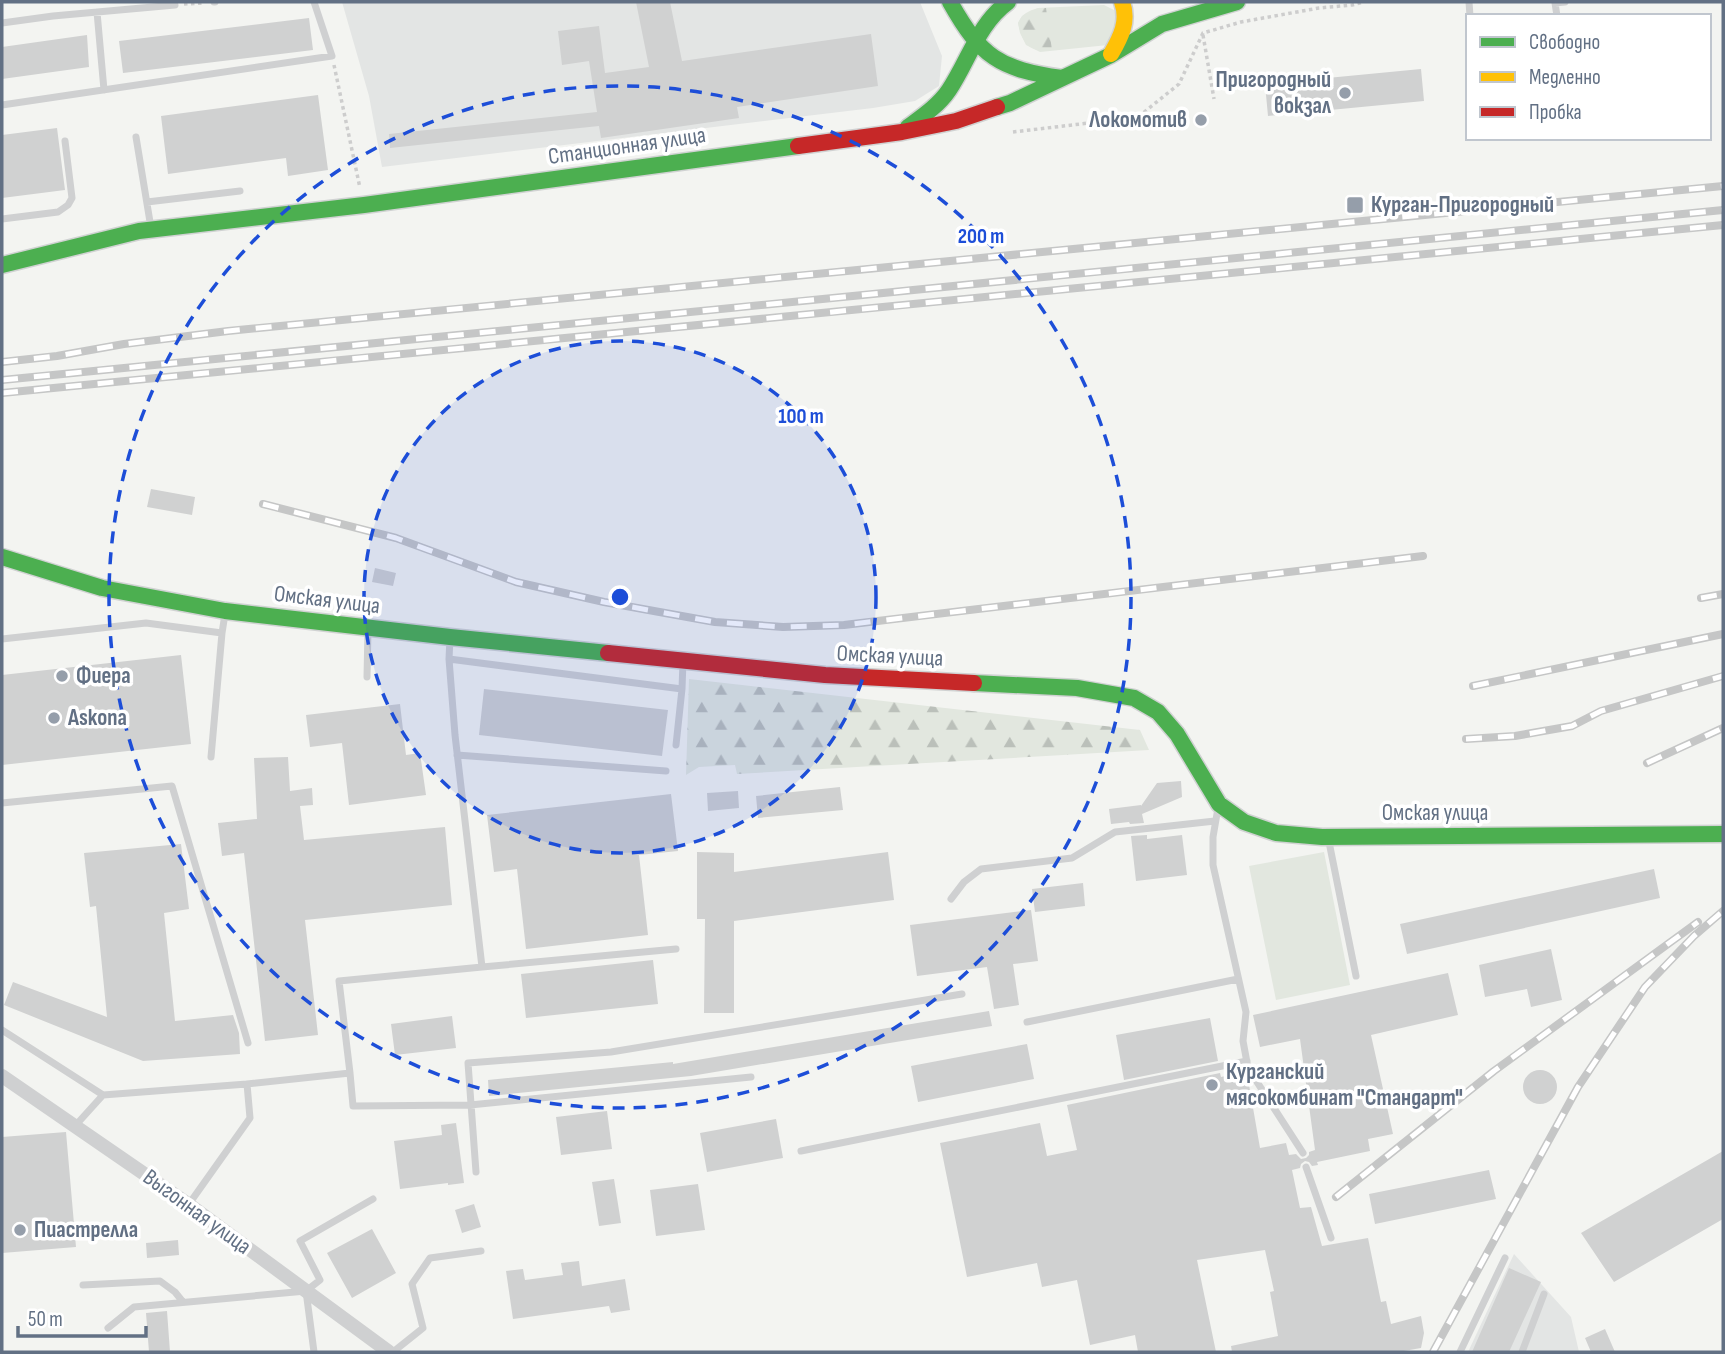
<svg xmlns="http://www.w3.org/2000/svg" width="1725" height="1354" viewBox="0 0 1725 1354" font-family="'Sofia Sans Condensed',sans-serif">
<style>
.built{fill:#e3e5e4}
.grass{fill:#e2e7df}
.forest{fill:url(#forest-firs)}
.building{fill:#d0d1d1}
.lines{fill:none;stroke-linecap:round;stroke-linejoin:round}
.fast-casing{stroke:#d0d2d2;stroke-width:19}
.slow-casing{stroke:#d0d2d2;stroke-width:19}
.jam-casing{stroke:#d0d2d2;stroke-width:19}
.path{stroke:#cdcdcd;stroke-width:3.5;stroke-dasharray:3.5 3.5;stroke-linecap:butt}
.lane{stroke:#cfd0d1;stroke-width:7}
.street{stroke:#cfd0d1;stroke-width:14}
.fast{stroke:#4caf50;stroke-width:16}
.slow{stroke:#ffc107;stroke-width:16}
.jam{stroke:#c62828;stroke-width:16}
.rail-casing{stroke:#c5c6c6;stroke-width:8}
.rail{stroke:#fff;stroke-width:5;stroke-dasharray:16;stroke-linecap:butt}
.ring{fill:none;stroke:#1d4ed8;stroke-width:3.5;stroke-dasharray:12 9}
.poi-dot{fill:#959eaa;stroke:#fff;stroke-width:2.5}
.labels{text-anchor:middle;dominant-baseline:central;stroke-width:7;stroke-linejoin:round;paint-order:stroke}
.poi-label{font-size:23px;font-weight:bold;fill:#627084;stroke:#fff;text-anchor:start}
.street-label{font-size:23px;fill:#627084;stroke:#fff}
.centre{fill:#1d4ed8;stroke:#fff;stroke-width:3.5}
.ring-label{font-size:21px;text-anchor:middle;font-weight:bold;fill:#1d4ed8;stroke:#fff;stroke-width:7;stroke-linejoin:round;paint-order:stroke}
</style>
<defs>
<pattern id="forest-firs" width="22" height="20" patternUnits="userSpaceOnUse" patternTransform="scale(1.75)"><rect width="22" height="20" fill="#e2e7df"/><path d="M5 1l3.5 6h-7zM16 11l3.5 6h-7z" fill="#bbc0ba"/></pattern>
</defs>
<rect width="100%" height="100%" fill="#f3f4f1"/>
<path class="built" d="M342,2h578l22,54 -3,30 -24,15 -42,7 -491,59 -13,-71z
M1514,1254l57,63 8,35h-111z"/>
<path class="grass" d="M1104,5l12,6 3,6 -11,28 -68,7 -14,-7 -6,-12 -2,-10c4,-9 10,-12 20,-15z
M1324,852l26,133 -74,15 -27,-134z"/>
<path class="forest" d="M1038,8h8l6,42c-23,3 -29,-6 -34,-27l4,-7z
M689,679l451,51 9,20 -412,24 -2,-9 -36,2 -13,8z"/>
<path class="building" d="M636,2h34l12,59 189,-27 7,52 -141,21 2,11 -138,20 -2,-12 -209,22 -1,-14 208,-22 -8,-51 -27,4 -4,-34 41,-5 6,47 44,-6z
M309,18l4,32 -190,23 -4,-32z
M87,35l2,32 -87,12v-32z
M1421,69l3,32 -156,15 -3,-32z
M318,95l10,75 -40,6 -2,-18 -118,16 -7,-58z
M57,128l8,62 -63,8v-63z
M151,489l44,8 -3,18 -45,-8z
M375,568l21,5 -3,13 -21,-4z
M181,655l10,89 -189,21v-90z
M484,689l184,21 -6,46 -183,-21z
M400,704l6,51 14,-2 6,42 -77,10 -7,-62 -32,4 -4,-32z
M288,757l2,34 22,-3 1,17 -13,1 4,34 141,-13 7,78 -147,15 13,115 -53,6 -21,-188 -22,3 -4,-33 39,-4 -3,-61z
M1181,781l1,16 -40,17 2,9 -14,1 -1,-2 -18,2 -2,-15 32,-4v1l16,-23z
M840,787l3,23 -85,8 -2,-22z
M738,791l1,17 -31,3 -1,-18z
M671,794l7,57 -39,4 9,80 -122,14 -9,-80 -23,3 -7,-57z
M1147,835v4l35,-4 5,40 -51,6 -5,-45z
M181,844l8,65 -25,4 11,108 58,-6 6,18 1,21 -97,7 -139,-56 9,-23 94,35 -11,-111 -6,1 -6,-54z
M697,852l37,1v19l154,-20 6,48 -160,21v92h-30l1,-94h-8z
M1654,869l6,29 -253,56 -7,-30z
M1083,883l2,23 -50,6 -3,-23z
M1031,910l7,51 -25,3 6,41 -25,4 -7,-42 -70,9 -7,-51z
M1551,949l11,51 -31,7 -4,-18 -42,8 -6,-32z
M653,960l5,44 -132,14 -5,-44z
M1448,973l10,42 -87,20 22,99 -25,5 2,12 -53,11 1,3 -6,1 -3,-4 -4,-1 -4,3 -1,4 -8,2 8,38 11,-1 11,39 46,-8 13,64 5,-1 5,23 30,-8 3,17 -3,15 -23,4h-166l-1,-6 47,-10 -8,-44 4,-1 -9,-41 -68,10 19,92h-78l-3,-17 -45,10 -13,-65 -35,7 -5,-24 -70,14 -27,-134 100,-20 7,33 30,-6 -10,-45 153,-32 1,4 23,-5 4,7 12,69 26,-5 3,12 7,-1 5,5 5,-1 3,-3v-3l6,-2 -15,-111 -40,8 -7,-32z
M989,1011l3,15 -301,50 -202,20 -1,-16 185,-18v2z
M452,1016l4,32 -61,7 -4,-31z
M1210,1018l8,43 -94,19 -8,-45z
M1027,1044l7,35 -116,23 -7,-36z
M1523 1087a17 17 0 1 1 34 0a17 17 0 1 1-34 0Z
M607,1111l5,38 -51,6 -5,-38z
M776,1119l7,39 -76,14 -7,-39z
M456,1123l8,60 -16,2v-2l-48,6 -6,-48 48,-6 -1,-10z
M66,1132l10,115 -74,6v-116z
M1723,1151v68l-109,63 -33,-49z
M1489,1170l7,29 -121,25 -6,-30z
M614,1179l7,44 -22,3 -7,-44z
M698,1184l7,46 -49,6 -6,-46z
M474,1204l7,23 -19,6 -7,-23z
M372,1229l24,44 -44,25 -25,-45z
M178,1240l1,15 -32,3 -1,-15z
M579,1261l3,25 43,-7 5,31 -19,3 -2,-7 -96,13 -7,-48 17,-2 2,11 38,-5 -2,-12z
M1509,1268l32,14 -32,70h-37z
M167,1311l3,41h-21l-3,-39z
M1605,1329l10,23h-24l-6,-14z"/>
<g class="lines">
<g class="fast-casing">
<path id="fast" d="M950,2c31,55 49,67 112,76
M997,107l13,-4 101,-48 51,-31 75,-22
M908,127c15,-11 31,-22 41,-37 20,-30 29,-66 59,-88
M2,265l137,-34 225,-26 434,-59
M2,557l100,31 123,23 225,26 158,16
M974,683l103,5 57,10 24,14 19,22 42,70 25,18 32,11 46,4 401,-3"/>
</g>
<g class="slow-casing">
<path id="slow" d="M1111,54c10,-17 18,-33 11,-52"/>
</g>
<g class="jam-casing">
<path id="jam" d="M798,146l104,-14 54,-11 41,-14
M608,653l217,22 149,8"/>
</g>
<path class="path" d="M184,4l21,-1
M1203,35l11,64
M334,65l26,123
M1013,132l118,-14 12,-5 36,-29 24,-51 38,-11 78,-14 33,-3 12,-3"/>
<path class="lane" d="M214,2h1
M1469,2l1,14
M97,12l7,78
M1557,16l-2,-13 10,-1
M2,23l51,-7 122,-11
M2,105l330,-49 -18,-54
M136,137l15,91
M147,202l93,-11
M2,219l56,-7 10,-7 4,-7 -7,-57
M2,639l144,-16 76,10 3,-19
M449,659l233,30 -6,56
M367,677l1,-48
M682,689l1,-28
M457,755l209,16
M211,757l11,-124
M2,803l170,-17 76,257
M1218,808l-5,29v28l33,147 -3,29 5,27 55,85
M1328,837l28,139
M951,899l13,-17 17,-13 91,-11 43,-26 100,-11
M482,967l194,-18
M1027,1022l211,-43
M2,1030l101,65
M350,1073l-11,-92 143,-14 -27,-232 -6,-76 1,-21
M75,1126l28,-31 144,-11
M801,1151l446,-90
M1306,1167l25,71
M476,1172l-8,-109 143,-11 351,-58
M189,1204l61,-86 -3,-34 103,-11 3,33 117,-1 281,-28
M83,1285l77,-4 15,11 8,10
M306,1291l8,61
M108,1328l26,-21 172,-16 14,-11 -20,-39 73,-42
M393,1352l30,-24 -11,-44 18,-26 51,-7
M1460,1352l45,-94
M1522,1352l22,-58"/>
<path class="street" d="M2,1076l186,128 201,148"/>
<use href="#fast" class="fast"/>
<use href="#slow" class="slow"/>
<use href="#jam" class="jam"/>
<g class="rail-casing">
<path id="rail" d="M2,362l55,-6 67,-12 104,-13 1495,-145
M2,380l1721,-170
M2,393l1721,-168
M263,504l133,34 120,44 88,20 111,20 68,5 61,-2 579,-69
M1701,598l22,-4
M1473,686l250,-52
M1466,739l49,-3 57,-10 29,-15 122,-35
M1647,763l76,-35
M1336,1197l158,-126 204,-149
M1433,1352l145,-265 67,-100 49,-51 29,-25"/>
</g>
<use href="#rail" class="rail"/>
</g>
<circle cx="620" cy="597" r="256" fill="#1d4ed8" fill-opacity=".12"/>
<g class="ring">
<circle cx="620" cy="597" r="256"/>
<circle cx="620" cy="597" r="511"/>
</g>
<g class="poi-dot">
<circle cx="1345" cy="93" r="7"/>
<circle cx="1201" cy="120" r="7"/>
<rect x="1346" y="196" width="18" height="18" rx="3.5"/>
<circle cx="62" cy="676" r="7"/>
<circle cx="54" cy="718" r="7"/>
<circle cx="1212" cy="1085" r="7"/>
<circle cx="20" cy="1230" r="7"/>
</g>
<g class="labels">
<g class="poi-label">
<text x="1331" y="80" text-anchor="end">Пригородный<tspan x="1331" dy="26">вокзал</tspan></text>
<text x="1187" y="120" text-anchor="end">Локомотив</text>
<text x="1371" y="205">Курган-Пригородный</text>
<text x="76" y="676">Фиера</text>
<text x="68" y="718">Askona</text>
<text x="1226" y="1072">Курганский<tspan x="1226" dy="26">мясокомбинат "Стандарт"</tspan></text>
<text x="34" y="1230">Пиастрелла</text>
</g>
<g class="street-label">
<text transform="translate(627 146) rotate(-8)">Станционная улица</text>
<text transform="translate(327 600) rotate(7)">Омская улица</text>
<text transform="translate(890 656) rotate(3)">Омская улица</text>
<text x="1435" y="813">Омская улица</text>
<text transform="translate(197 1212) rotate(36)">Выгонная улица</text>
</g>
</g>
<circle cx="620" cy="597" r="10" class="centre"/>
<g class="ring-label">
<text x="981" y="243">200 m</text>
<text x="801" y="423">100 m</text>
</g>
<rect width="1725" height="1354" fill="none" stroke="#627084" stroke-width="7"/>
<rect x="1466" y="14" width="245" height="126" fill="#ffffff" stroke="#c0c6ce" stroke-width="2"/>
<rect x="1480" y="37" width="35" height="10" fill="#4caf50" stroke="#c0c6ce" stroke-width="2"/>
<text x="1529" y="49" font-size="21" fill="#627084">Свободно</text>
<rect x="1480" y="72" width="35" height="10" fill="#ffc107" stroke="#c0c6ce" stroke-width="2"/>
<text x="1529" y="84" font-size="21" fill="#627084">Медленно</text>
<rect x="1480" y="107" width="35" height="10" fill="#c62828" stroke="#c0c6ce" stroke-width="2"/>
<text x="1529" y="119" font-size="21" fill="#627084">Пробка</text>
<path d="M18 1326v10h128v-10" fill="none" stroke="#627084" stroke-width="3.5"/>
<text x="28" y="1326" font-size="21" fill="#627084" stroke="#ffffff" stroke-width="5" paint-order="stroke">50 m</text>
</svg>
